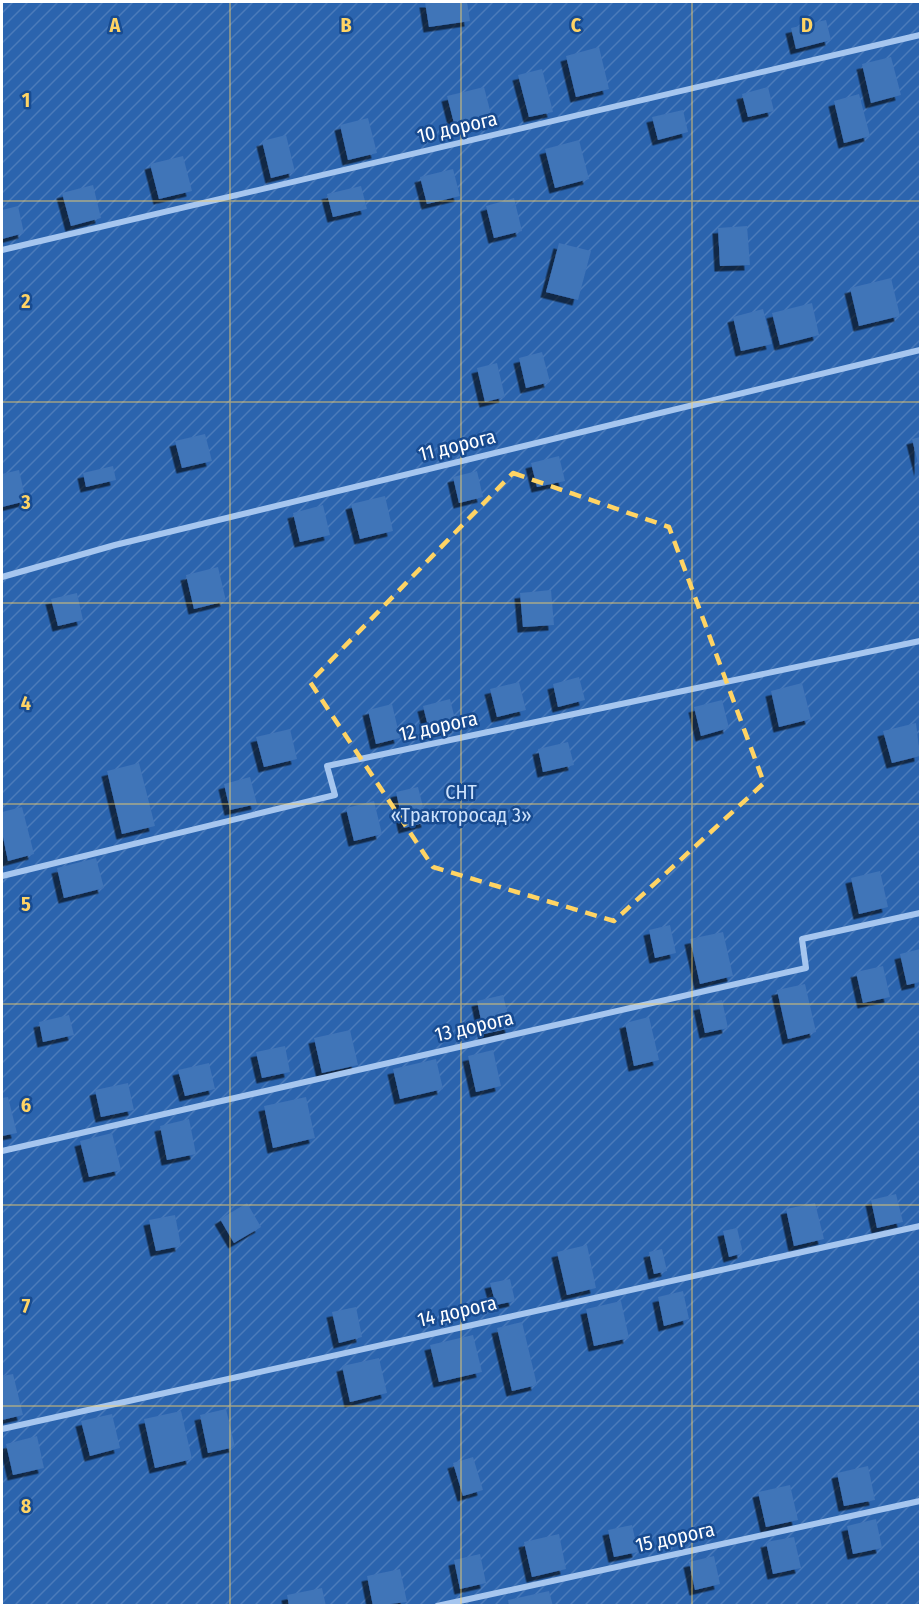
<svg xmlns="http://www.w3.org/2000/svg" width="922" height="1607" viewBox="0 0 922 1607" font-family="'Fira Sans Condensed',sans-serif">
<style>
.garden{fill:url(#garden-furrows)}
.building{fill:#4174b8;filter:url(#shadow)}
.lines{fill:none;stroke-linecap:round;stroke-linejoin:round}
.street{stroke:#a6c6ef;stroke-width:6}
.marked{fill:none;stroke:#ffd464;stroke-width:4.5;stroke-dasharray:12 8;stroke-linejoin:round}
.grid{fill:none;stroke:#ffd464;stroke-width:1.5;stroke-opacity:0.55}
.labels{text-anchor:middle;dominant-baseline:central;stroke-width:5;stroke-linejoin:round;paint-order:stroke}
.street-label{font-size:20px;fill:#fff;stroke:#184b90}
.park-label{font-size:20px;fill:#cce1fb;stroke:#184b90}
.grid-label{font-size:20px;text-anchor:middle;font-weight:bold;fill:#ffd464;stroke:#184b90;stroke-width:5;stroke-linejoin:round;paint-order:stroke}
</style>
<defs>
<pattern id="garden-furrows" width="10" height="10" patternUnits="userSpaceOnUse" patternTransform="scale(1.5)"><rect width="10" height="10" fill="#2b64ae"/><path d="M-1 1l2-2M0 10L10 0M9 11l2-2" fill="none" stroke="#4b7bba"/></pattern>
<filter id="shadow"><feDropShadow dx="-5.5" dy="5.5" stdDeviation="0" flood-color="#0009"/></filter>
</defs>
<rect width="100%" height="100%" fill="#184b90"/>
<path class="garden" d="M2,2h918v1603h-918z"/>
<path class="building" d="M425,2h42l3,19 -41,6z
M826,20l5,20 -35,9 -5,-21z
M599,47l10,42 -33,8 -10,-41z
M891,57l10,38 -30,8 -9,-39z
M542,69l11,43 -24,5 -11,-42z
M484,87l9,35 -37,9 -9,-35z
M768,87l6,24 -26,6 -6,-23z
M859,94l11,42 -26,7 -10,-42z
M683,110l5,22 -30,8 -6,-23z
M368,118l9,35 -29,7 -8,-35z
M286,135l9,37 -24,6 -9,-37z
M579,140l10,39 -34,9 -10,-39z
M183,156l9,35 -33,8 -9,-35z
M453,169l7,27 -33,8 -7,-27z
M93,185l8,33 -30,8 -9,-33z
M361,186l6,23 -34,8 -6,-23z
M514,198l8,33 -28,7 -8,-32z
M18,206l6,27 -22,6v-29z
M747,226l3,39 -30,1 -2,-38z
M559,243l32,8 -13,49 -32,-8z
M891,278l9,38 -41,10 -9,-38z
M812,303l7,32 -39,10 -8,-32z
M763,309l9,35 -31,7 -8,-34z
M542,352l8,30 -24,6 -7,-30z
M497,363l8,34 -20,5 -8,-34z
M205,434l7,27 -30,7 -7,-27z
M920,437v34l-8,-32z
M559,456l6,25 -28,6 -6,-24z
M113,466l3,14 -30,7 -3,-14z
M19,470l7,31 -24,6v-33z
M477,471l6,26 -24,6 -6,-26z
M385,496l8,35 -33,8 -9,-35z
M323,505l7,30 -30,7 -7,-29z
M218,567l8,34 -32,8 -8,-34z
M551,590l3,35 -31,2 -3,-34z
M77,593l6,27 -25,6 -7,-27z
M579,677l6,23 -27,7 -5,-23z
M519,682l7,28 -29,7 -7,-28z
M802,683l9,36 -32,8 -8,-36z
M450,699l7,28 -27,7 -7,-28z
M722,700l7,28 -28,8 -7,-29z
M392,704l8,34 -24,6 -8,-34z
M916,723l4,33 -28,7 -9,-32z
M290,729l7,30 -33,8 -8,-30z
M568,742l6,23 -31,7 -5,-23z
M139,763l16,63 -33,8 -15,-63z
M250,777l7,27 -27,6 -6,-26z
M418,787l9,35 -23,6 -8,-36z
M374,801l8,33 -28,7 -8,-33z
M22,807l12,47 -26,7 -6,-29v-20z
M96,858l8,30 -40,10 -7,-30z
M880,871l8,36 -29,7 -8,-36z
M670,925l6,28 -21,5 -6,-28z
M723,932l10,44 -33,8 -10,-45z
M920,949v33l-13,3 -7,-31z
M883,966l7,31 -27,6 -7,-31z
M805,984l11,48 -28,7 -11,-49z
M503,995l8,33 -27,6 -7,-33z
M722,1000l6,28 -23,5 -6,-28z
M69,1015l5,20 -31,7 -4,-20z
M649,1017l10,43 -25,6 -9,-43z
M350,1030l8,35 -36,8 -8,-35z
M285,1046l5,26 -28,6 -6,-26z
M493,1050l8,36 -25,6 -8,-36z
M436,1059l7,30 -43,10 -7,-30z
M209,1063l6,26 -30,7 -7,-26z
M128,1083l6,27 -33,7 -6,-27z
M8,1097l9,36 -15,3v-38z
M306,1097l9,41 -42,10 -9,-42z
M189,1119l7,35 -29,6 -7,-34z
M112,1133l9,37 -32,7 -9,-36z
M896,1194l7,28 -26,6 -6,-28z
M247,1203l14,24 -27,16 -14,-24z
M815,1203l9,36 -30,7 -8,-37z
M175,1215l6,31 -25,5 -7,-31z
M737,1228l6,25 -14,4 -6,-26z
M587,1245l9,43 -29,7 -10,-43z
M662,1249l5,22 -13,3 -5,-22z
M510,1279l5,22 -19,4 -6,-22z
M683,1291l6,28 -25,7 -6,-29z
M621,1301l8,37 -35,8 -8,-37z
M356,1307l6,30 -23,6 -7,-31z
M522,1322l15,63 -25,6 -15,-63z
M473,1335l9,37 -43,10 -9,-37z
M379,1358l8,35 -37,9 -8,-36z
M13,1374l10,41 -21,5v-44z
M226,1409l9,38 -27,6 -8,-38z
M181,1411l11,48 -37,9 -11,-49z
M112,1414l8,34 -30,8 -9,-35z
M37,1436l7,32 -31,7 -7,-31z
M473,1457l10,33 -20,6 -10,-33z
M868,1466l7,34 -31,6 -7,-33z
M790,1485l8,35 -32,7 -8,-35z
M876,1519l6,29 -29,6 -6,-28z
M632,1525l6,27 -24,5 -6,-27z
M559,1534l7,35 -34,8 -8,-35z
M794,1537l7,31 -28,6 -7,-32z
M480,1554l6,29 -26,6 -6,-29z
M714,1556l6,28 -25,6 -6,-28z
M400,1569l7,33 -34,4 -6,-30z
M322,1588l4,18h-37l-2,-11z
M549,1591l4,15h-44l-1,-6z"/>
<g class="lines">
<path class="street" d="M2,250l918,-215
M2,577l113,-32 805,-195
M2,876l333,-81 -8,-29 593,-125
M2,1151l804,-183 -4,-29 118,-26
M2,1429l918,-203
M437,1606l483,-105"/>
</g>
<path class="marked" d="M513,473l156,54 95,256 -150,138 -181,-54 -123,-185z"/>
<path class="grid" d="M230,2v1604M461,2v1604M692,2v1604M2,201h918M2,402h918M2,603h918M2,804h918M2,1004h918M2,1205h918M2,1406h918"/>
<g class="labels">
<g class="street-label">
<text transform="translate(457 127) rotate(-13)">10 дорога</text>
<text transform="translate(457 445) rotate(-14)">11 дорога</text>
<text transform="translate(438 726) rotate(-12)">12 дорога</text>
<text transform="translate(474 1026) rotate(-13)">13 дорога</text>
<text transform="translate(457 1311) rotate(-13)">14 дорога</text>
<text transform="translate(675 1537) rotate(-12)">15 дорога</text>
</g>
<g class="park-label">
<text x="461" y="792">СНТ<tspan x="461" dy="23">«Тракторосад 3»</tspan></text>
</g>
</g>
<g class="grid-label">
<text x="115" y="32">A</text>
<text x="346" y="32">B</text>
<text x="576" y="32">C</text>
<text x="807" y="32">D</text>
<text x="26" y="107">1</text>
<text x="26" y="308">2</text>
<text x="26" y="509">3</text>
<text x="26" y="710">4</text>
<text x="26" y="911">5</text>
<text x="26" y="1112">6</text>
<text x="26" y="1313">7</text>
<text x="26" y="1513">8</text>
</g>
<rect width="922" height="1607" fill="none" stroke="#ffffff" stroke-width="6"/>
</svg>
